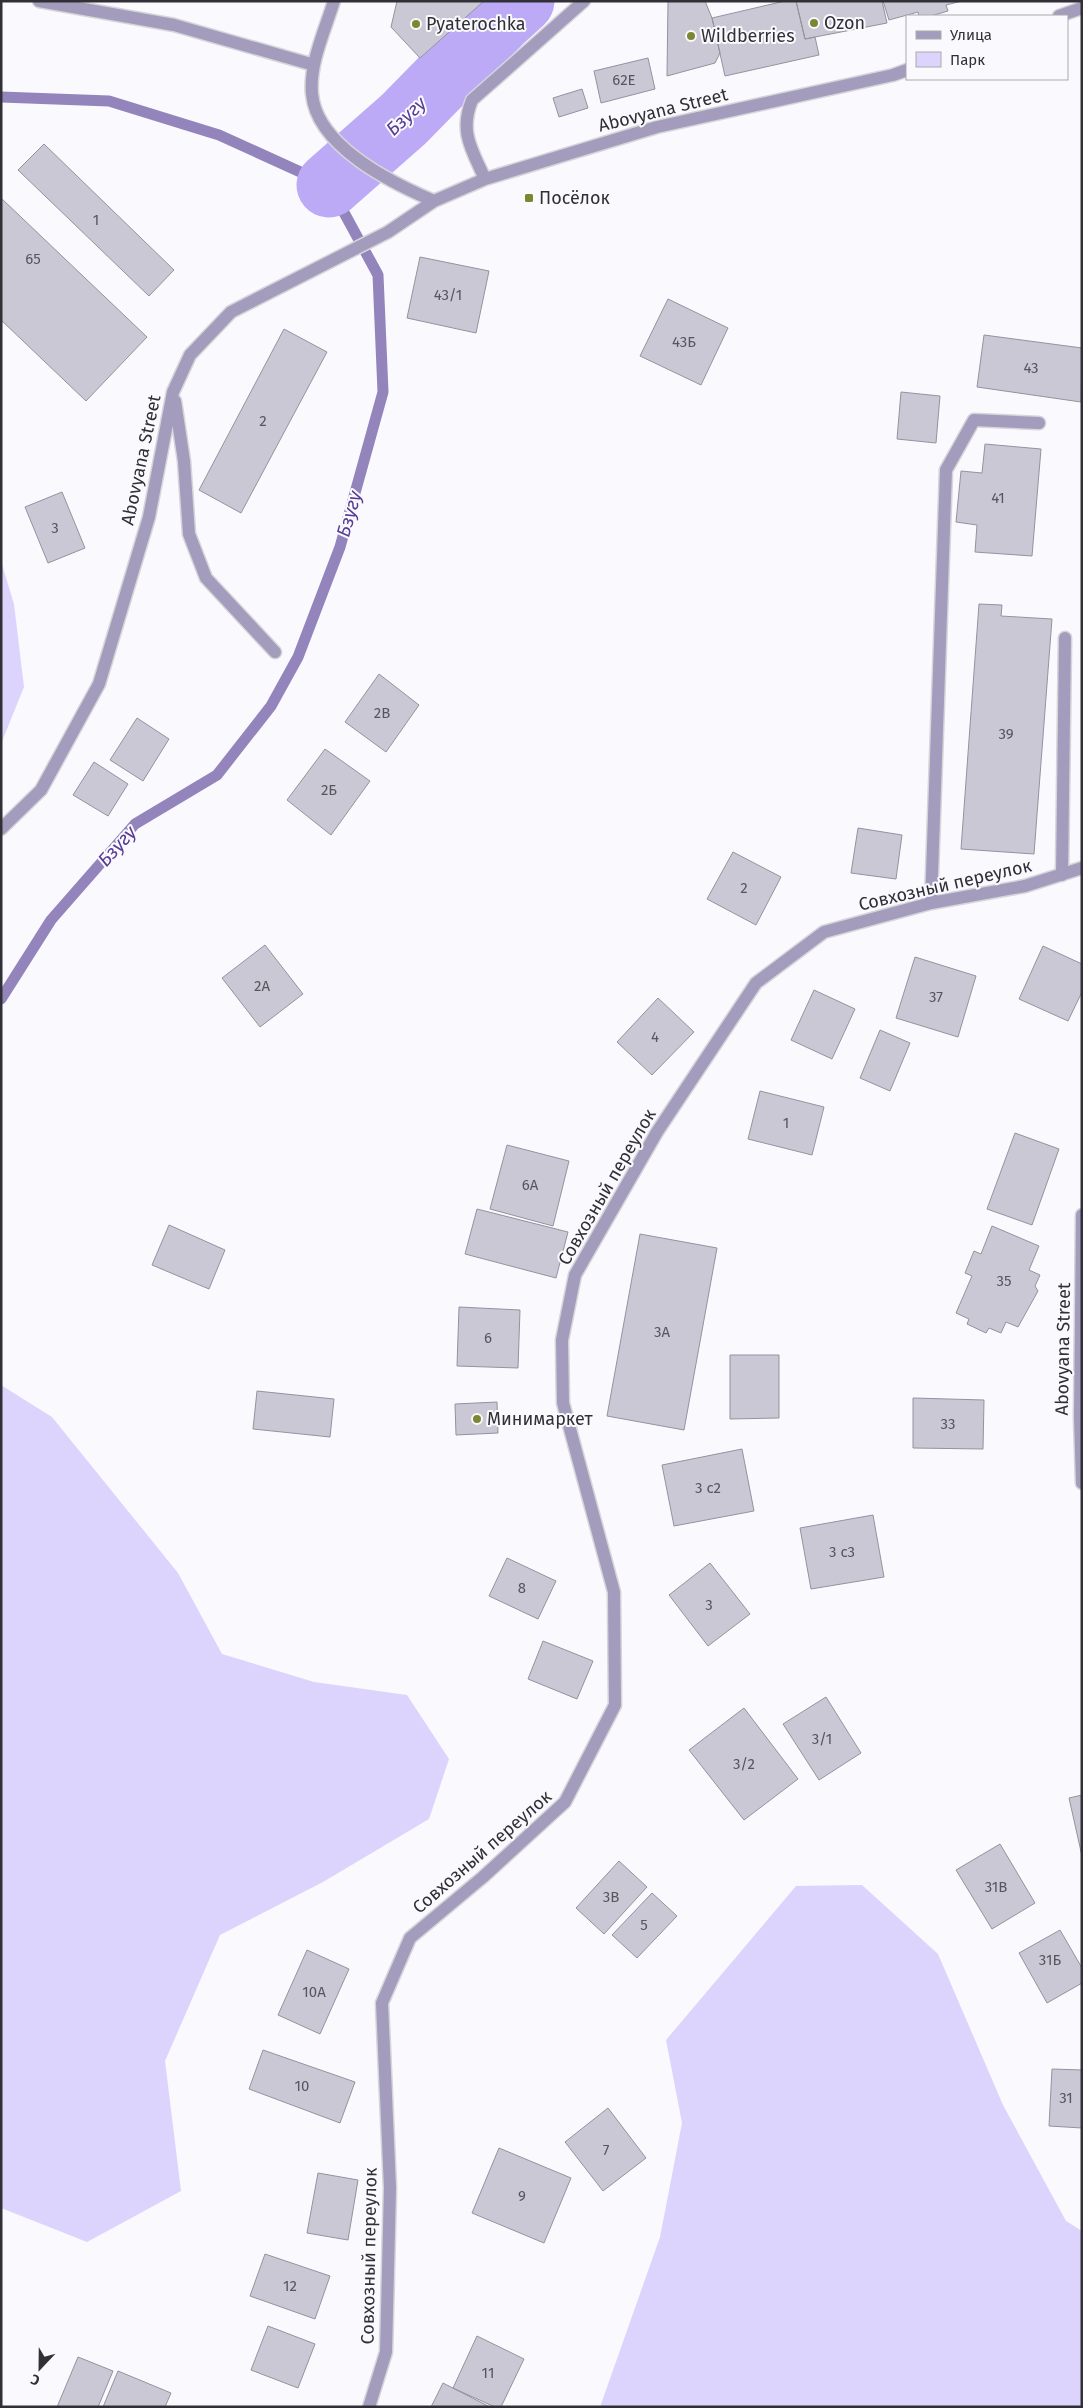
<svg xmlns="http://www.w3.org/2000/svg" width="1083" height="2408" viewBox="0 0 1083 2408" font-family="'Fira Sans',sans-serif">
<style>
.green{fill:#ddd4fd}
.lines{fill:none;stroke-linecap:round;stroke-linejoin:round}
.stream{stroke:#9385bc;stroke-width:11}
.river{stroke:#bdaaf6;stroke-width:65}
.building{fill:#cac8d5;stroke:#95929f}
.minor-casing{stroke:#d6d5da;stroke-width:15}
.minor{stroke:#a39cbd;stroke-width:12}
.poi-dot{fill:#7d8632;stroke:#faf9fe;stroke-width:2}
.labels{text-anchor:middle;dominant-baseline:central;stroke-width:4;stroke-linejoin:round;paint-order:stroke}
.number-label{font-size:15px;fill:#57565e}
.poi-label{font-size:18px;fill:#313036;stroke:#faf9fe;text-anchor:start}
.street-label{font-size:18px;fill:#313036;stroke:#faf9fe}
.water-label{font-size:19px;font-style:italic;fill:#593c94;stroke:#faf9fe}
</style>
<rect width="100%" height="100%" fill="#faf9fe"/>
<path class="green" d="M1,561l13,43 10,83 -23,57z
M1,1385l51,32 126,156 44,81 92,28 93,13 42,64 -20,60 -106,63 -103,53 -55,126 16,130 -94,51 -86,-34z
M862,1885l76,69 65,151 63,116 16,10v176h-482l60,-170 22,-114 -16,-83 130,-154z"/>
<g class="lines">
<path class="stream" d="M1,97l108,4 110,34 110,50 49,90 5,117 -43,155 -42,110 -27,49 -54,69 -82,49 -84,96 -50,79"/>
<path class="river" d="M329,185l75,-66 96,-98 22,-20"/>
</g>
<path class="building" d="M397,1h87l-64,57 -29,-31z
M705,1l7,17 8,35 -5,10 -48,13 1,-75z
M785,1h11l9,38 10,-2 4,18 -94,21 -13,-58z
M796,1h86l5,22 -82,16z
M883,1h79l-16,4 2,6 -17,5h-12l-1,-4 -29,8z
M648,58l7,31 -54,14 -7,-32z
M582,89l6,19 -29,9 -6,-19z
M44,144l130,126 -25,26 -131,-126z
M1,198l146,139 -61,64 -85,-81z
M420,257l69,14 -13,62 -69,-15z
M668,299l60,29 -27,57 -61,-29z
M284,329l43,23 -86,161 -42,-23z
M984,335l98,13 -1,54 -104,-15z
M901,392l39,4 -4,47 -39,-4z
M985,444l56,5 -9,107 -57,-4 2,-27 -21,-3 5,-51 21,2z
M62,492l23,56 -37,15 -23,-56z
M979,604l23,1 -1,11 51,3 -18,235 -73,-5z
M379,674l40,31 -33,47 -41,-30z
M137,718l32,21 -26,42 -33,-21z
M325,749l45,32 -39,54 -44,-35z
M94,762l34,22 -20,32 -35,-21z
M858,828l44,7 -6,44 -45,-6z
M733,852l48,25 -25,48 -49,-26z
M265,945l38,49 -43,33 -38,-49z
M1043,946l39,18v28l-14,29 -49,-22z
M915,957l61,19 -18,61 -62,-19z
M814,990l41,19 -23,50 -41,-19z
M658,998l36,34 -42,43 -35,-33z
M880,1030l30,13 -20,48 -30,-13z
M760,1091l64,16 -12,48 -64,-16z
M1015,1133l44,16 -27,76 -45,-16z
M507,1145l62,16 -16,65 -63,-17z
M477,1209l91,23 -12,46 -91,-24z
M169,1225l56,25 -16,39 -57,-24z
M992,1226l47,20 -10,24 11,5 -5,11 3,5 -20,36 -12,-5 -5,11 -12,-5 -3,5 -19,-9 2,-5 -13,-6 16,-37 -7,-3 9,-22 7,3z
M640,1234l77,14 -33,182 -77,-14z
M459,1307l61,3 -2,58 -61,-2z
M730,1355h49v63l-49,1z
M257,1391l77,8 -4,38 -77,-8z
M913,1398l71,2 -1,49 -70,-1z
M497,1402l1,31 -42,2 -1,-31z
M742,1449l12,62 -80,15 -12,-61z
M873,1515l11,62 -73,12 -11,-61z
M507,1558l49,23 -18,38 -49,-23z
M710,1563l40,51 -42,32 -39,-51z
M543,1641l50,20 -16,38 -49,-20z
M826,1697l35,56 -42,27 -36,-56z
M744,1708l54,71 -54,41 -55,-70z
M1082,1795v61l-13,-58z
M1000,1844l35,59 -43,26 -36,-59z
M619,1861l28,26 -43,47 -28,-26z
M652,1893l25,23 -40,42 -25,-23z
M1060,1930l22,38v15l-35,20 -28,-50z
M307,1950l42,19 -29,65 -42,-19z
M263,2050l92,32 -15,41 -91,-34z
M1052,2069l30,1v58l-33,-2z
M608,2108l38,50 -43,33 -38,-49z
M499,2148l72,30 -27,65 -72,-30z
M318,2173l40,7 -10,60 -41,-7z
M265,2254l65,22 -15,43 -65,-23z
M268,2326l47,18 -17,44 -47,-18z
M477,2336l47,23 -23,48h-6l-42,-19z
M78,2357l35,14 -15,36h-41z
M118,2371l53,22 -6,14h-62z
M443,2383l47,24h-59z"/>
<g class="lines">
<g class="minor-casing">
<path id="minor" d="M39,1l135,24 140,40
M334,1c-9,29 -25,63 -22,93 5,53 80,89 122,107
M1059,16l23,-8
M485,179c-13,-29 -26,-47 -13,-79l112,-99
M175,401l9,60 5,73 17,44 69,74
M1,829l40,-39 58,-106 50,-167 24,-125 17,-37 41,-43 157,-80 46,-31 51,-22 172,-52 236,-52 14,-5
M1062,875l3,-237
M931,903l15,-433 28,-50 65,3
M1082,1215l-2,203 2,65
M369,2407l17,-55 4,-164 -8,-185 28,-65 73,-61 82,-75 50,-97 -1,-113 -51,-189 -1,-63 13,-65 82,-143 99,-149 68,-51 107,-29 94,-17 57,-18"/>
</g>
<use href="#minor" class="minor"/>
</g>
<g class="poi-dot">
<circle cx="814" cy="23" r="5"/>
<circle cx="416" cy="24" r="5"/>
<circle cx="691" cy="36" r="5"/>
<rect x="524" y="193" width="10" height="10" rx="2.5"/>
<circle cx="477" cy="1419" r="5"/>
</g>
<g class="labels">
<g class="number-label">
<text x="624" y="80">62Е</text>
<text x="96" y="220">1</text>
<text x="33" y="259">65</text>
<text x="448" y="295">43/1</text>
<text x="684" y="342">43Б</text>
<text x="1031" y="368">43</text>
<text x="263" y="421">2</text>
<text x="998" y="498">41</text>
<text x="55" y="528">3</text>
<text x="382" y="713">2В</text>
<text x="1006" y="734">39</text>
<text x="329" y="790">2Б</text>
<text x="744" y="888">2</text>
<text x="262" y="986">2А</text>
<text x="936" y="997">37</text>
<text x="655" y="1037">4</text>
<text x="786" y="1123">1</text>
<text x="530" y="1185">6А</text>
<text x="1004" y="1281">35</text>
<text x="662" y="1332">3А</text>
<text x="488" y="1338">6</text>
<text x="948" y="1424">33</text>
<text x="708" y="1488">3 с2</text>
<text x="842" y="1552">3 с3</text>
<text x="522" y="1588">8</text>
<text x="709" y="1605">3</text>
<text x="822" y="1739">3/1</text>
<text x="744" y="1764">3/2</text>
<text x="996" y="1887">31В</text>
<text x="611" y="1897">3В</text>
<text x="644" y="1925">5</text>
<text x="1050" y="1960">31Б</text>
<text x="314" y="1992">10А</text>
<text x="302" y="2086">10</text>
<text x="1066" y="2098">31</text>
<text x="606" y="2150">7</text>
<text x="522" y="2196">9</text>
<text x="290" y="2286">12</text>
<text x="488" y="2373">11</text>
</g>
<g class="poi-label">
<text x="824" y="23">Ozon</text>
<text x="426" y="24">Pyaterochka</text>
<text x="701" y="36">Wildberries</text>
<text x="539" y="198">Посёлок</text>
<text x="487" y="1419">Минимаркет</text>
</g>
<g class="street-label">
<text transform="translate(663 110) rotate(-14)">Abovyana Street</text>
<text transform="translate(141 460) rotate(-78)">Abovyana Street</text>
<text transform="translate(945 885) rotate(-13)">Совхозный переулок</text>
<text transform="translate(607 1187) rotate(-60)">Совхозный переулок</text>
<text transform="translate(1063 1349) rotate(-89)">Abovyana Street</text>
<text transform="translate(482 1852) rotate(-41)">Совхозный переулок</text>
<text transform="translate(369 2256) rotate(-89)">Совхозный переулок</text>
</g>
<g class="water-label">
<text transform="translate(406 116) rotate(-43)">Бзугу</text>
<text transform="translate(349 514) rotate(-74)">Бзугу</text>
<text transform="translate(117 846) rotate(-48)">Бзугу</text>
</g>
</g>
<rect width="1083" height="2408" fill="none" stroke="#313036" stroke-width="5"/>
<rect x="906" y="15" width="162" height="65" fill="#faf9fe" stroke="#aaa9ae"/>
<rect x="916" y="31" width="25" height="8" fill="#a39cbd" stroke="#aaa9ae"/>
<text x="950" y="40" font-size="15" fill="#313036">Улица</text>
<rect x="916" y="52" width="25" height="15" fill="#ddd4fd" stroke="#aaa9ae"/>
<text x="950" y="65" font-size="15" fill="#313036">Парк</text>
<g transform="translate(40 2368) rotate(202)" stroke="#faf9fe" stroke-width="4" paint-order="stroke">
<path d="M0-4L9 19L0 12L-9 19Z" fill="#313036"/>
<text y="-8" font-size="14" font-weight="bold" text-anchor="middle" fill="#313036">С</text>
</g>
</svg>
